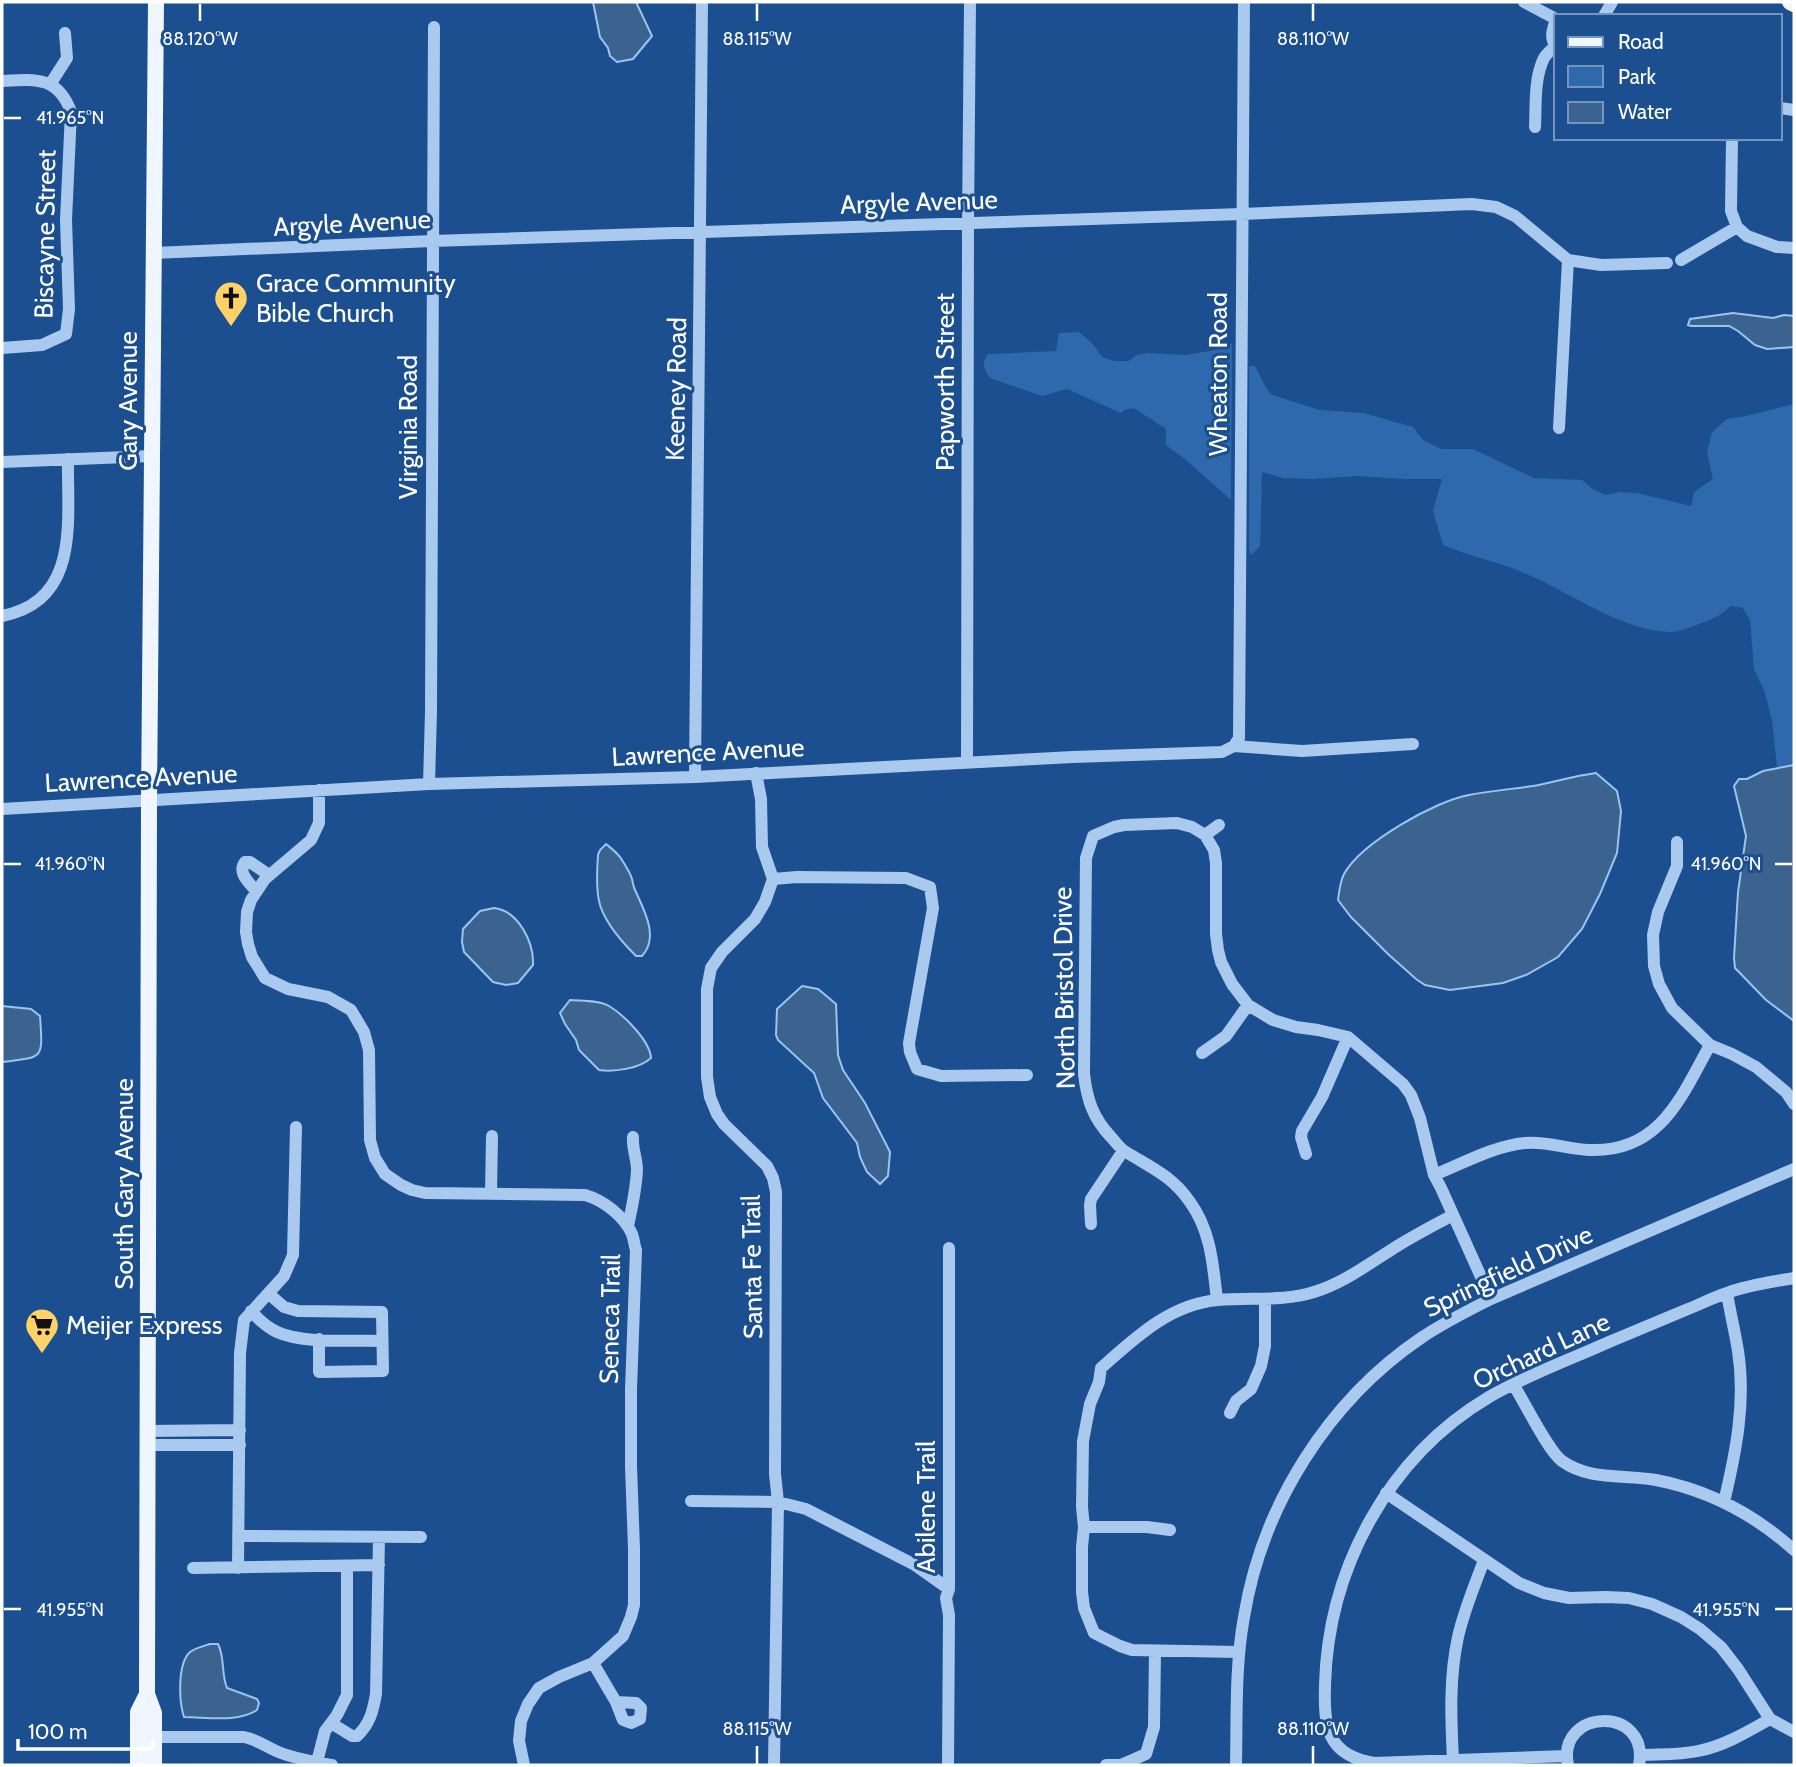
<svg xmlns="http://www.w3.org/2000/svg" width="1796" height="1767" viewBox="0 0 1796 1767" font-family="Cabin,sans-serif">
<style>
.green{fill:#2e69ad}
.water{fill:#3c6290;stroke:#9cc4f0;stroke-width:2}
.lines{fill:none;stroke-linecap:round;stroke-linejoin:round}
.minor{stroke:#a9c9ee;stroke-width:12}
.major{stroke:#f0f6ff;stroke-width:16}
.ticks{fill:none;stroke:#fff;stroke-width:2.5}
.labels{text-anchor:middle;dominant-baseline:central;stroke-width:6;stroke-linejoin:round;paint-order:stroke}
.street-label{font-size:26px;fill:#fff;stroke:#1b4f8f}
.poi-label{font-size:26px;fill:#fff;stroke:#1b4f8f;text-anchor:start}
.ticks-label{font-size:18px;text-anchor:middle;fill:#fff;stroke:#1b4f8f;stroke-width:6;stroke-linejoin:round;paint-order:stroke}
</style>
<rect width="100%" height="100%" fill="#1b4f8f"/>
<path class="green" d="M1079,332l13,11 10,14 12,4h14l9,-6 11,-2 38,2 35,-6 11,-6 -1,157 -45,-40 -20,-15v-16l-32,-21 -10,2 -3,3 -54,-24 -25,7 -52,-18c-6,-8 -9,-16 -2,-24l68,-3 3,-18z
M1249,366h6l10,20 6,8 11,4 38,12 43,3 50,14 10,13 18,9h32l61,29 48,2 12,10 12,5 14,-3 17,1 54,13 3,-14 19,-13 -6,-27 5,-20 15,-13 19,-3 48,-12v361l-17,2 -5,-47 -8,-30 -10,-21 -4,-49 -7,-12 -12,-2c-4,3 -8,7 -13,10 -7,4 -38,16 -45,16 -47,1 -101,-38 -144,-57 -28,-13 -58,-18 -86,-30l-10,-34 9,-32h-37l-48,-3 -45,3 -29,-1 -21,-6 -2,74 -9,9 -2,-5z"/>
<path class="water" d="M593,2h43l16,34 -19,23 -16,3 -7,-6 -2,-8 -8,-11z
M1733,313l40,5 11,-3 10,1v31l-27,2 -12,-4 -17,-14 -9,-5h-38l-3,-1 2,-6z
M1794,765v256l-28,-21 -31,-32 -1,-10 4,-66 8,-56 -12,-50 5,-7h8l16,-8z
M1596,773l21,18 4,20 -4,42 -17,41 -18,35 -24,28 -32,18 -23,8 -53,7 -25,-5 -9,-6 -28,-25 -37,-37 -13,-17c1,-8 2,-18 6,-26 17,-31 91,-73 125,-79 21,-4 43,-6 64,-9 21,-4 41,-10 63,-13z
M606,844c6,5 12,9 16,16 3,5 8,12 10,19 1,4 1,7 3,11 8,18 25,47 7,66h-6c-15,-15 -33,-36 -37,-55 -3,-14 -2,-32 -1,-46l2,-5z
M494,908c25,3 40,35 39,57l-15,18 -12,2 -13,-3 -29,-30 -2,-10 1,-13 17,-18z
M802,986l16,3 18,15 2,51 5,15 22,33 25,49 -2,24 -8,8 -13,-12 -7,-15 -3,-14 -34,-45 -9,-25 -36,-33 -2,-5 1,-26z
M570,1000c12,1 29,0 39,6 15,9 41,35 42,52 -12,11 -37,14 -52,12l-20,-20 -3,-10 -11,-16 -5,-11z
M2,1006l29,3 9,7c3,44 4,41 -38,46z
M210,1644h8c7,13 3,30 9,44l30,11 2,4 -2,7c-19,13 -51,7 -73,7 -5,-15 -7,-53 6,-65 5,-4 14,-6 20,-8z"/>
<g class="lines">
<path class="minor" d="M1524,2l32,17
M1604,16l8,-14
M1556,19c-3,10 -7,18 0,27
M2,81c33,-2 56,-5 69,31l-5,108 3,89 -3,25 -24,11 -40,3
M51,83l16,-25 -2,-25
M1780,108l14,2
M1535,127c1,-22 -1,-49 9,-69 3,-5 8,-9 12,-12
M1732,138l-1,73 6,16 10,9 30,11 17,1
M154,253l278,-12 810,-27 230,-10 24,3 19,9 53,44 33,5 66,-2
M1681,260l56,-33
M1559,428l9,-168
M2,462l150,-6
M2,616c79,-15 65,-96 66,-157
M1234,746l5,-8 5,-736
M967,762l1,-539 2,-221
M756,773l5,26 1,48 11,32 -8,23 -10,17 -33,33 -11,16 -4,21v88l3,20 7,17 7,10 43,42 6,12 3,14 -1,282 3,28 -4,263
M695,777l7,-775
M429,784l2,-72 3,-685
M319,790v33l-8,17 -46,39 -14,21 -4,12 -1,20 2,12 4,13 13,21 23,11 40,8 23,13 13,22 5,18 1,90 5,18 10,16 16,11 11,5 13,3 160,2c18,5 39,21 47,39 2,5 2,11 4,16l-5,140v76l3,83v56l-3,12 -8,19 -30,27 -34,14 -20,11 -11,16 -7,17 -2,20 5,24
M2,809l427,-25 266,-7 378,-20 149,-5 12,-6 68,5 111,-7
M1205,835l14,-10
M1677,842v24l-19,46 -5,23 1,31 5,18 13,24 38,37 22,9 24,13 30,25 8,12
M773,879l24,-2 109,1 24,9 3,21 -24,135 1,9 7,17 24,7 86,-1
M256,891c-7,-9 -19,-18 -11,-29h5l19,13
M1202,1053l24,-17 22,-31
M1306,1154l-5,-17 1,-6 20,-34 26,-60
M1434,1175c28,-11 59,-29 91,-32 22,-2 42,6 64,7 71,3 92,-53 121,-105
M491,1193l1,-57
M1091,1224l-1,-19 1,-6 32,-48
M628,1226c4,-18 8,-36 9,-56 0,-11 -5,-22 -4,-33
M269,1294l15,13 14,4 84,1 1,59 -64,1v-33
M1217,1300c-4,-35 -6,-69 -27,-98 -18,-26 -38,-34 -64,-50 -6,-3 -10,-10 -15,-15 -18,-19 -24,-37 -27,-63l2,-216 7,-22 21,-9 10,-2 53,-2 15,4 13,8 9,15 2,13v71l2,16 3,12 11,22 16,21 25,15 23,7 22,3 30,7 55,47 8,11 9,23 14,57 7,13 50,111
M251,1311c8,9 15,16 26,21 26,12 76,8 105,9
M1513,1384c11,17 35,67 49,77 28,20 62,13 94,19 52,10 99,35 138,70
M1230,1413l6,-12 15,-12 10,-23 4,-20v-46
M147,1431l93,-1
M147,1445h93
M1386,1493l133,90 25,10 25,5 36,-1 24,1 23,6 29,13 19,12 21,18 17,22 32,50 24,13
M691,1501l87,1 28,7 109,56 34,24
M1724,1502c12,-50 22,-100 14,-151 -3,-19 -8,-39 -11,-58
M1084,1527h63l23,3
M238,1536l183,1
M193,1568l186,-3
M238,1568l2,-215 4,-33 40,-44 9,-21 3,-128
M1239,1652l-107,-2 -12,-4 -26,-13 -10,-25 -2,-16v-45l2,-20 -2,-20 1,-66 7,-37 9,-22 2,-14c34,-30 69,-64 117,-68 33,-3 64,2 96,-8 27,-8 50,-25 74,-40 21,-14 43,-25 65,-37
M593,1663l23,39 7,18 8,3 9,-4 1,-11 -5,-5 -20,-1
M331,1723l21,13h5c13,-12 16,-25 19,-42l3,-157
M154,1737h90c14,3 24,11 37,16 16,6 34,9 51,12
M1641,1755c19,-1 38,0 57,-4 26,-5 49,-19 72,-32
M1566,1756l-192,7c-48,-8 -50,-37 -49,-78 3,-116 63,-228 164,-288 38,-22 80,-37 120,-55 26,-11 53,-22 79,-33 13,-5 26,-12 39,-16 21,-8 45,-11 67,-15
M1453,1761c-2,-42 -4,-83 5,-124 6,-27 17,-52 26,-77
M317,1762l8,-31 12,-16 10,-20v-129
M948,1765l1,-150 -3,-17 3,-9v-341
M1106,1765h15l25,-11 8,-27 1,-75
M1236,1765c1,-49 -1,-99 8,-148 18,-111 84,-216 177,-279 22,-15 46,-27 70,-39l303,-130
M1568,1765c-12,-57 82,-60 71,0"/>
<path class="major" d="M1790,2l4,2
M138,1765v-53l9,-18
M154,1765v-52l-7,-19 2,-893 7,-799"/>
</g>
<path class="ticks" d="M200,4v17M757,4v17M1313,4v17M4,118h17M4,864h17M1775,864h17M4,1609h17M1775,1609h17M757,1746v18M1313,1746v18"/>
<defs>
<g id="church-pin" transform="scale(1.75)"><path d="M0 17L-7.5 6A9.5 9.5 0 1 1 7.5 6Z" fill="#ffd166" stroke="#1b4f8f"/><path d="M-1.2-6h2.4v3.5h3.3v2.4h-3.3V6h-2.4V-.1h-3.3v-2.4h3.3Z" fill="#111"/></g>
<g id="supermarket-pin" transform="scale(1.75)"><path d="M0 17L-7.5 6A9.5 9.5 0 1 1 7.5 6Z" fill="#ffd166" stroke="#1b4f8f"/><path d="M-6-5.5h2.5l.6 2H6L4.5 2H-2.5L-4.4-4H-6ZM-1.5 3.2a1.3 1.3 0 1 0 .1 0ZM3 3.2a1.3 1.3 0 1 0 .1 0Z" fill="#111"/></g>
</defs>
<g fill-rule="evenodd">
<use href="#church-pin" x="231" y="298"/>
<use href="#supermarket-pin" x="42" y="1325"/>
</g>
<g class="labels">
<g class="street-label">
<text transform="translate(919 202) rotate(-2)">Argyle Avenue</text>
<text transform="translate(352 223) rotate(-3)">Argyle Avenue</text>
<text transform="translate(45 234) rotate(-89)">Biscayne Street</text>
<text transform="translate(1218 374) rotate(-90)">Wheaton Road</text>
<text transform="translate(945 382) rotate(-90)">Papworth Street</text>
<text transform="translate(676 389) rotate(-89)">Keeney Road</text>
<text transform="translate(128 401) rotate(-90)">Gary Avenue</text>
<text transform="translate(408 427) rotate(-90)">Virginia Road</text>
<text transform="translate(708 752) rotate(-3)">Lawrence Avenue</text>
<text transform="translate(141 778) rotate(-3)">Lawrence Avenue</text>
<text transform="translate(1064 988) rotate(-91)">North Bristol Drive</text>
<text transform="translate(124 1184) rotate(-90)">South Gary Avenue</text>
<text transform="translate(752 1267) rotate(-91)">Santa Fe Trail</text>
<text transform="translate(1508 1271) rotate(-25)">Springfield Drive</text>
<text transform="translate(610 1319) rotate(-89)">Seneca Trail</text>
<text transform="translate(1541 1351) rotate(-25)">Orchard Lane</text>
<text transform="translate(926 1507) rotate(-90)">Abilene Trail</text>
</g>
<g class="poi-label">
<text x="256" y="283">Grace Community<tspan x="256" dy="30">Bible Church</tspan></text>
<text x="66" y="1325">Meijer Express</text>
</g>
</g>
<g class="ticks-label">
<text x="200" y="45">88.120°W</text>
<text x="757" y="45">88.115°W</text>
<text x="1313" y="45">88.110°W</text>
<text x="70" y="124">41.965°N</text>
<text x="70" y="870">41.960°N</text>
<text x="1726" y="870">41.960°N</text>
<text x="70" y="1616">41.955°N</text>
<text x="1726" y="1616">41.955°N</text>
<text x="757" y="1735">88.115°W</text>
<text x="1313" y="1735">88.110°W</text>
</g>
<rect width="1796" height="1767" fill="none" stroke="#ffffff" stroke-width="7"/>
<rect x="1554" y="14" width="228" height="126" fill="#1b4f8f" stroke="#7695bc" stroke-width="2"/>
<rect x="1568" y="37" width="35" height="10" fill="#f0f6ff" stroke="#7695bc" stroke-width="2"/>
<text x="1618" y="49" font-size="21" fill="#ffffff">Road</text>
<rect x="1568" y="66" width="35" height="21" fill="#2e69ad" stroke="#7695bc" stroke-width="2"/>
<text x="1618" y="84" font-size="21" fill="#ffffff">Park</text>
<rect x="1568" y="102" width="35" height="21" fill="#3c6290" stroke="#7695bc" stroke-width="2"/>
<text x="1618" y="119" font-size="21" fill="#ffffff">Water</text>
<path d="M18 1739v10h135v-10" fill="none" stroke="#ffffff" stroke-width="3.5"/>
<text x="28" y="1739" font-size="21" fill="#ffffff" stroke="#1b4f8f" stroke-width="5" paint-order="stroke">100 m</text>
</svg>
